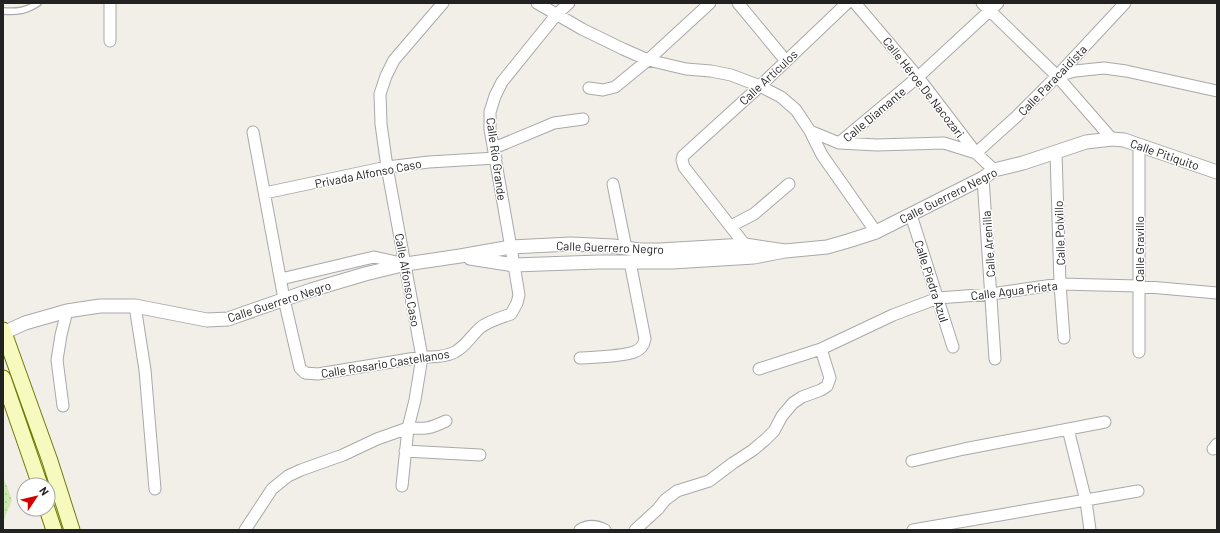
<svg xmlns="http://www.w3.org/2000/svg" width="1220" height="533" viewBox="0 0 1220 533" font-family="Barlow,sans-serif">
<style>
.grass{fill:url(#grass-dots)}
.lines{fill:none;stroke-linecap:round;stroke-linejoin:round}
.service-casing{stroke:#a9a9a9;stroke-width:8}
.minor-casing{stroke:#a9a9a9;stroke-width:13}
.tertiary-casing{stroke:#a9a9a9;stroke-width:15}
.secondary-casing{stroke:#707d05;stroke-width:17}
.service{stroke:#fff;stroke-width:5.5}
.minor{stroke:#fff;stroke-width:11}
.tertiary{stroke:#fff;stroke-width:13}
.secondary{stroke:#f7fabf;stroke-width:15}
.labels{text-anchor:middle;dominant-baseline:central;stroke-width:3;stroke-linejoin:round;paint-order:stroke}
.street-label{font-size:12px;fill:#222;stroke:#fff}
</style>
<defs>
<pattern id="grass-dots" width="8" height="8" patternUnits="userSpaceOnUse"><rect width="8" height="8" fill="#cdebb0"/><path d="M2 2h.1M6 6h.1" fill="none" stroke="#b0c997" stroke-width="1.8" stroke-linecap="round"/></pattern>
</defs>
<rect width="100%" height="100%" fill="#f2efe9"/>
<path class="grass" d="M3,476l9,24 -9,22z"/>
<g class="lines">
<g class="service-casing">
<path id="service" d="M3,11c15,1 23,0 35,-8"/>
</g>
<g class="minor-casing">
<path id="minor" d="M537,3l45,26 41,20 25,11 38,9 25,2 20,4 29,11 21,11 15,13 14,21 29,12 38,2 67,-2 32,10
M738,3l48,58
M855,3l63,74 58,76 18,17
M982,3l75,73 55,63
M110,41v-38
M1057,76l18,-5 29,-3 22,3 91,20
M589,88l14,2 12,-3 33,-27 62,-57
M810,131l12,24 54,77
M253,132l31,167 16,69 5,5 13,1 104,-17c11,0 23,0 33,-5 11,-6 16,-16 25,-24 8,-7 20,-10 31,-14l6,-11 2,-8 -5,-30 -24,-136v-17l5,-16 7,-14 55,-68 12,-11
M839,143l79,-66 80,-74
M494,148l60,-25 29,-4
M1056,152l4,132 4,54
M976,153l41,-37 40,-40 68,-73
M983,178l12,181
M613,184l13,64
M265,193l122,-26 42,-5 67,-4
M911,215l42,132
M731,226l23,-12 35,-30
M745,245l-61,-78 -2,-7 1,-4 77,-70 87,-83
M281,279l93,-22 31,7
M135,306l10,64 10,119
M1139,352v-207
M580,358c15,-1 39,-1 54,-6 6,-2 10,-7 11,-13l-15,-77
M759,369l62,-20 72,-34 45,-17 53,-4 69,-10 78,2 79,7
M63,406l-6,-46 4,-25 6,-24
M1068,429l18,72 4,29
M1213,449l4,-5
M405,451l75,4
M912,461l52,-12 141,-27
M402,486l6,-58c18,1 21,1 38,-7
M245,530l27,-41 16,-13 13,-6 42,-15 34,-16 31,-11 7,-28 7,-43 -35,-190 -6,-43 -1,-30 6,-18 8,-16 49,-57
M580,530c9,-6 17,-4 25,0
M635,530l23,-21 7,-9 12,-9 32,-10 24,-18 20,-13 13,-11 8,-8 8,-15 11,-13 9,-6 19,-7 6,-4 3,-8 -9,-29
M913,530l225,-39"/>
</g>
<g class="tertiary-casing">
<path id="tertiary" d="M470,258l44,7 85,-3h73l82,-5 31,-6 42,-4 21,-6 28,-9 107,-54 11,-8 29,-7 63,-21 26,-3 12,1 93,32
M3,333l22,-10 42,-12 33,-5h35l72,14 21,-1 83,-29 54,-16 41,-10 54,-8 51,-9 60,-3 42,2 26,4h21l85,-5 40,6"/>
</g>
<g class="secondary-casing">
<path id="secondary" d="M3,330l47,131 22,69
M3,378l37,107
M47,509l7,21"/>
</g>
<use href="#service" class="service"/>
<use href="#minor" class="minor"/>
<use href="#tertiary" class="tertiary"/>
<use href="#secondary" class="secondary"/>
</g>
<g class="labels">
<g class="street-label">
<text transform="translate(768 77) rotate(-43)">Calle Artículos</text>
<text transform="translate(1052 80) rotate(-46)">Calle Paracaidista</text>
<text transform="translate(924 87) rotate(52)">Calle Héroe De Nacozari</text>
<text transform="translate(874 114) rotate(-40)">Calle Diamante</text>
<text transform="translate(1165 154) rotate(19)">Calle Pitiquito</text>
<text transform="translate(497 159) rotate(82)">Calle Río Grande</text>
<text transform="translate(368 173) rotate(-11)">Privada Alfonso Caso</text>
<text transform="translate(948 195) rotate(-27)">Calle Guerrero Negro</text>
<text transform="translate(1059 233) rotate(-92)">Calle Polvillo</text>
<text transform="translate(988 244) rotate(-94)">Calle Arenilla</text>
<text transform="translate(610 247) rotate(2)">Calle Guerrero Negro</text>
<text transform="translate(1139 249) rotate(-90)">Calle Gravillo</text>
<text transform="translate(408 280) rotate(80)">Calle Alfonso Caso</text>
<text transform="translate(932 281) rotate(72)">Calle Piedra Azul</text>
<text transform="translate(1014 290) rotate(-7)">Calle Agua Prieta</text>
<text transform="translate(279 301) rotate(-18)">Calle Guerrero Negro</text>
<text transform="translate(385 363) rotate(-9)">Calle Rosario Castellanos</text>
</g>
</g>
<rect width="1220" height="533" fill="none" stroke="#222222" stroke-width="8"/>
<g transform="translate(36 497) rotate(55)"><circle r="19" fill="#ffffff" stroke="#a7a7a7"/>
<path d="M0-3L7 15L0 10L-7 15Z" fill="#d40000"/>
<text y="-6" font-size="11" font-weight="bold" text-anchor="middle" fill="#222222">N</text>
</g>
</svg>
